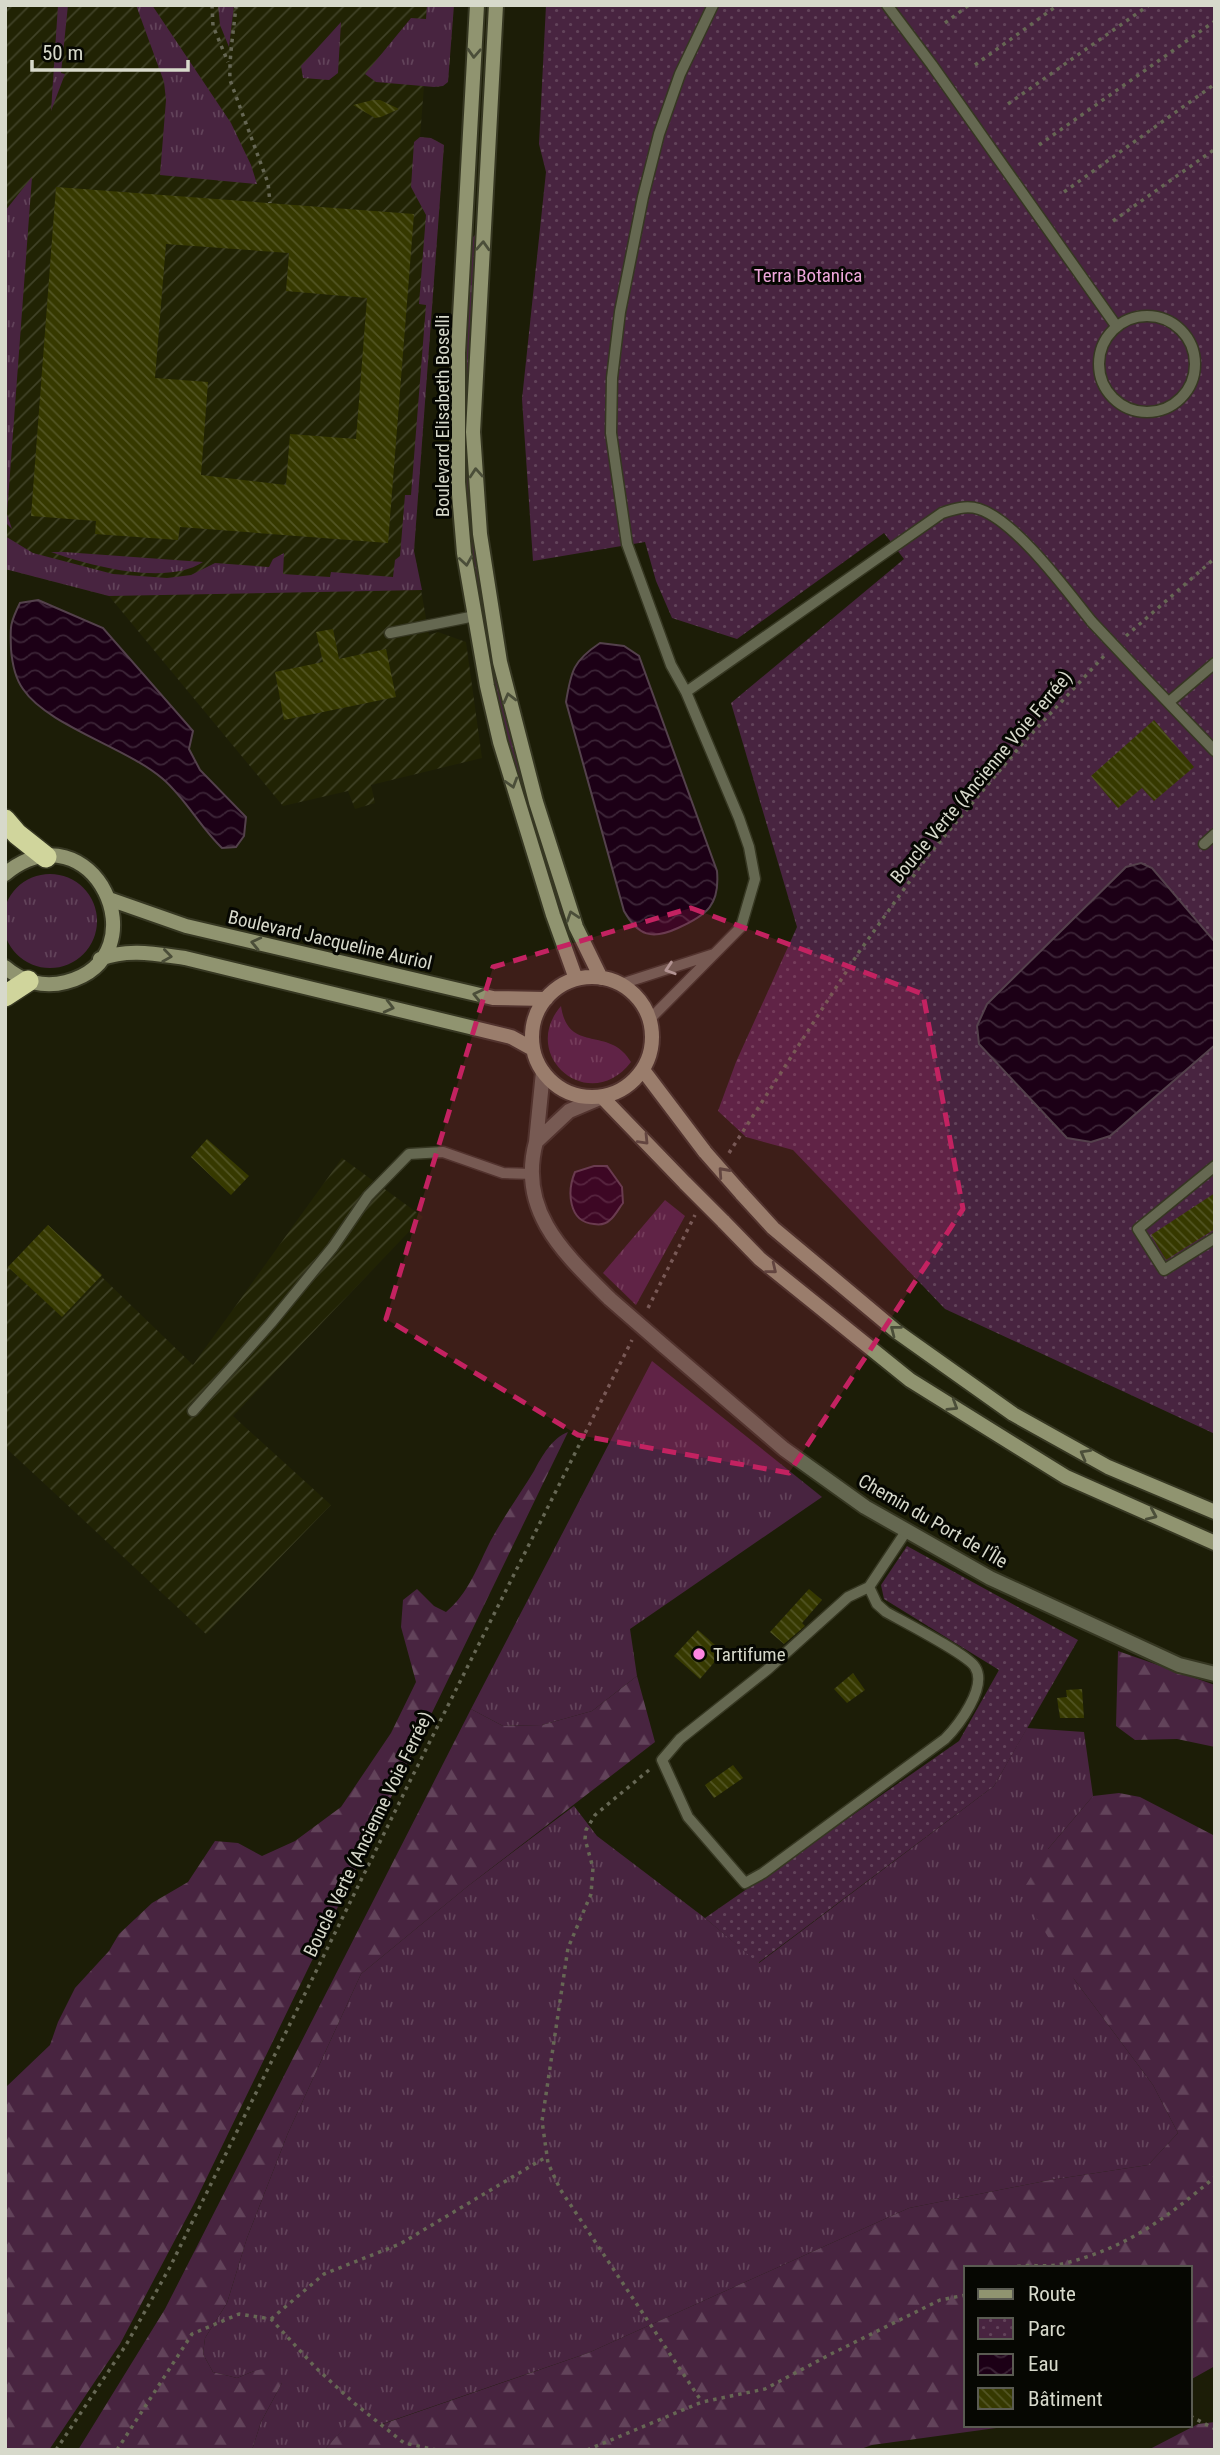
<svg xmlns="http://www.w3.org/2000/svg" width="1220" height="2455" viewBox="0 0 1220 2455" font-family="'Roboto Condensed',sans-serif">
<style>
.industrial{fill:url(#industrial-furrows)}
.grass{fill:url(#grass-tufts)}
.forest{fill:url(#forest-firs)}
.park{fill:url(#park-dots)}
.water{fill:url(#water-waves);stroke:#54414c;stroke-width:2}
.building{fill:url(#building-back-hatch);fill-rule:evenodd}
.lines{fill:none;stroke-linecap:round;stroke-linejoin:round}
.lane-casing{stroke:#363722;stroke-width:13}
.street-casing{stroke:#363722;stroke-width:18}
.secondary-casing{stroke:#363722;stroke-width:18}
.highway-casing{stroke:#363722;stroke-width:24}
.path{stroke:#666754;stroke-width:3.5;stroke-dasharray:3.5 5;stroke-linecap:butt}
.lane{stroke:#656851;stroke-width:10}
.street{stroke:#656851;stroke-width:14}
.secondary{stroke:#909470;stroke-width:14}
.highway{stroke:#d0d59c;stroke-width:21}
.lane-bridge-casing{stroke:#363722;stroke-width:13;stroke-linecap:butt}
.street-bridge-casing{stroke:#363722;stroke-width:18;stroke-linecap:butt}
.secondary-bridge-casing{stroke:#363722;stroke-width:18;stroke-linecap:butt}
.lane-bridge{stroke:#656851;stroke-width:10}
.street-bridge{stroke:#656851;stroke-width:14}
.secondary-bridge{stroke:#909470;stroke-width:14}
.oneway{stroke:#4b4e39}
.oneway2{stroke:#afb1a0}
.marked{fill:#c32261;fill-opacity:0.2;stroke:#c32261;stroke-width:5;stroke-dasharray:14 9;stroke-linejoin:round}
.poi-dot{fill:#fe86e1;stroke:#060702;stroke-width:2.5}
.labels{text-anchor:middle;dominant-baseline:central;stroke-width:6;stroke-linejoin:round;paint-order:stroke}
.park-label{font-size:19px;fill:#eea7db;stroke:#060702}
.street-label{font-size:19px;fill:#d7d9cb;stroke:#060702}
.poi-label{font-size:19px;fill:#d7d9cb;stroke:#060702;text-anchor:start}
</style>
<defs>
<pattern id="industrial-furrows" width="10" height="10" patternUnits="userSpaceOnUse" patternTransform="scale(1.75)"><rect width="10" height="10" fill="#212304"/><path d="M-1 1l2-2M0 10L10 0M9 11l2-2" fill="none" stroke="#404227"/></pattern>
<pattern id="grass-tufts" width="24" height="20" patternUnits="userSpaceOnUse" patternTransform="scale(1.75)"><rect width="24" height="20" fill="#482440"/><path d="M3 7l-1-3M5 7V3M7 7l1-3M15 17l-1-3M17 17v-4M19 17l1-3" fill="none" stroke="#62435a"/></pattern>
<pattern id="forest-firs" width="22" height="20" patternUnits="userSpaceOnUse" patternTransform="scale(1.75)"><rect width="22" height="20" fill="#482440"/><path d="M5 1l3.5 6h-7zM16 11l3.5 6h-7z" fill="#62435a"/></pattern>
<pattern id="park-dots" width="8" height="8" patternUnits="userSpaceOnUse" patternTransform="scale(1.75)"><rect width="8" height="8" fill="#482440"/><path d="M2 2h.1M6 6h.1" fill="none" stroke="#62435a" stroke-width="1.8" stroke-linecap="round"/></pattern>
<pattern id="water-waves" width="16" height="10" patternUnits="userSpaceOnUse" patternTransform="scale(1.75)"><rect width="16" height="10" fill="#1c0016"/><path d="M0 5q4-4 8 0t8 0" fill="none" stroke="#3c2537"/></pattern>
<pattern id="building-back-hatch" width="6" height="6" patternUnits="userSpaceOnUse" patternTransform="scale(1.75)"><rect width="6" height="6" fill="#363900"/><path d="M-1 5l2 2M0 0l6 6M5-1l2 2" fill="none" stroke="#525524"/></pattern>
</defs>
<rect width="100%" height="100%" fill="#1c1d07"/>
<path class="industrial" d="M5,5h449l-6,77 -10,5 -14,-1 -4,51 11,1 13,7 -30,406 15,84 9,-3 28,10 16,116 -111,27 4,18 -20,6 -7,-18 -65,15 -174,-210 -104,-27z
M342,1158l81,59 -190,199 98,89 -125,129 -201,-187v-177l43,-45 145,140z"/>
<path class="grass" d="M58,5h10l-7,68 4,1 -14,37z
M136,5h16l79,118 20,42 6,19 -97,-9 6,-75 -2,-18z
M218,5h16l-5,42 -9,-22z
M427,5h27l-6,77 -5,4 -9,1 -58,-5 -11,-8 46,-56 15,1z
M341,22l-3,51 -9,7 -26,-2 -2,-12z
M420,137l11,1 13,7 -30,406 8,39 -313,6 -104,-27v-33l28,17 80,21 54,4 24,-3 24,-12 54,4 4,-8 11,-6 -1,21 47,3 1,-5 62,5 2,-17 5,-4 5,-61h6l15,-190 -7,-1 7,-89 -15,-28 3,-45z
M32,177l-25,337 5,15 -7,-7v-311z
M475,235l3,1 -7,137 26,299 28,118 46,142 -2,2 -3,-1 -48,-148 -35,-147 -12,-93 -6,-50 -1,-116 8,-141z
M51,552h13l139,10c-36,24 -113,4 -152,-10z
M3 921a47 47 0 1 1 94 0a47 47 0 1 1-94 0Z
M561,1006c7,49 49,19 70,56 -41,54 -113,-6 -70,-56z
M665,1200l20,16 -49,89 -33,-32z
M652,1361l170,136 -192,132 7,47 -45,35 -50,14 -39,1 -32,-17z
M1027,1728l57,4 9,64 -45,53 26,130 79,106 25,48 -30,32 -98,15 -141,28 -321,145 -209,72 -23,-9 -32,34h-72l9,-28 21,-39 -28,-12 -17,7 -24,-6 -10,-18 2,-16 22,-35 20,-65 41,-105 73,-159 107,-88 106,-80 23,30 108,82 54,45 235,-177z"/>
<path class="forest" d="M568,1432l-373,770 -75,142 -71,106h-44v-362l45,-43 8,-23 17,-34 34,-37 10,-17 33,-31 36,-21 27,-41 23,2 24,13 33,-15 46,-34 50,-74 25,-51 -15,-55 2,-27 14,-11 17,17 12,6c23,-19 32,-47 45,-72 13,-24 29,-46 43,-69 8,-15 18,-33 34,-39z
M1118,1651l97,34v62l-38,-8 -42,1 -19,-14z
M637,1676l18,66 -187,144 -107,88 -73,159 -41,105 -20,65 -22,35 -2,16 10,18 24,6 17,-7 25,-6 3,18 -21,39 -9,28h-174l87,-141 306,-600 32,17 39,-1 50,-14z
M1119,1793l21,4 75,39v530l-25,14v-112h-224v157h52l-146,20 -14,5h-534l32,-35 24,10 208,-72 321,-145 141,-28 98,-15 30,-32 -25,-48 -79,-106 -53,-86 27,-44 45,-53z
M1215,2422v28h-67l50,-26z"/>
<path class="park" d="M546,5h669v1429l-270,-125 -152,-159 -47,-13 -28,-26 18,-49 61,-135 -66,-224 173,-144 -20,-26 -147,106 -65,-21 -16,-37 -11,-39 -112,19 -11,-162 24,-227 -7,-28z
M907,1546l171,94 -84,146 -236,177 -53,-45 254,-177 40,-71 -115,-71 -3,-14z"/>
<path class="water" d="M38,600l65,28 90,103 -4,18 11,21 46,47 -2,19 -8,11 -14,1c-22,-21 -36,-49 -59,-69 -37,-32 -115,-53 -140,-90 -8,-11 -11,-27 -12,-40 -1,-23 -1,-26 9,-46z
M600,643l24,3 15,10 78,215c3,34 -10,44 -39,57 -26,12 -40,8 -54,-17l-58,-209c5,-31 7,-41 34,-59z
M1141,863l11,5 63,74v103l-105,91 -19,6 -24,-4 -88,-94 -2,-18 10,-22 139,-137z
M594,1166h13l15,21 1,16c-4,5 -8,13 -13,17 -4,4 -10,5 -16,4 -26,-2 -27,-33 -19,-52z"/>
<path class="building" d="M373,100h7l19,9 -18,8 -6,1 -22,-13z
M56,187l358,27 -26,329 -208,-16 -2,13 -83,-6 1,-13 -65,-5zM166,244l123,9 -3,38 81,7 -11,141 -66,-5 -4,51 -85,-10 7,-93 -53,-4z
M333,629l6,30 47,-10 10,48 -112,23 -9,-48 48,-10 -7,-30z
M1154,720l40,47 -40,34 -12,-13 -24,20 -27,-32z
M207,1139l42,37 -18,19 -40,-38z
M1215,1193v36l-49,31 -15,-25z
M48,1225l54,50 -40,42 -54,-50z
M809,1589l13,11 -20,23 3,3 -21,18 -14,-12z
M698,1630l25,22 -23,27 -26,-23z
M853,1673l12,17 -18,13 -13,-14z
M1082,1689l2,29h-24l-3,-20 10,-1 -1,-7z
M733,1765l10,13 -29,20 -9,-13z"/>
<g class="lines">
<g class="lane-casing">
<path id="lane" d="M887,5l45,60 185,262
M1099 364a48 48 0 1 1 96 0a48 48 0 1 1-96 0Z
M390,633l85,-17
M1142,675l73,76
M686,692l256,-179c12,-4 24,-8 37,-4 37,12 88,82 113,113
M1169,702l46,-39
M1204,844l11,-10
M621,984l93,-30
M649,1020l92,-93 14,-48 -6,-32 -10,-29 -53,-126 -15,-27 -44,-121 -16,-111 1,-55 8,-66 23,-115 16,-63 21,-60 33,-69
M1215,1166l-77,63 26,41 51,-32
M193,1411l78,-88 62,-76 35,-51 41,-42 34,-2 60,21 30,1
M869,1587l8,17 9,8c16,9 81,42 89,55 13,20 -17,59 -30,72l-182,134 -18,10 -57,-66 -26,-57 18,-21 88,-70 80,-72 21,-10 38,-57"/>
</g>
<g class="street-casing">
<path id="street" d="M543,1072l-7,70 33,-31 33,-14
M536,1142c-19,70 30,113 74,157
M664,1346l120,103 81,58 125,71 189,87 36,9"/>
</g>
<g class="secondary-casing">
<path id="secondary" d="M477,5l-19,348v129l6,71 23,133 13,56 53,173 23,64
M496,5l-23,427 7,102 20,128 36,140 40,125 25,51
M5,874c87,-71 159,82 61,108 -22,6 -44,0 -61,-15
M109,899l77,27 307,72 53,1
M100,959c28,-11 56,-5 85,-1l326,79 22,12
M532 1037a60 60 0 1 1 120 0a60 60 0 1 1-120 0Z
M643,1070l62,82
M602,1097l84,87
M741,1193l32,35 123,103 117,83 95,53 107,45
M723,1221l37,38 150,121 156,97 149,66"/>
</g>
<g class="highway-casing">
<path id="highway" d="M5,820l12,14 29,23
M5,996l23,-15"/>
</g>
<path class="path" d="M212,5l1,21 15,36
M236,5c-2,25 -7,50 -6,75l38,103 2,20
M945,23l24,-18
M975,65l83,-60
M1008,104l141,-99
M1039,145l176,-124
M1064,192l151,-108
M1113,221l102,-72
M1126,636l89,-78
M729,1153l130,-201 68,-95 95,-113 83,-89
M648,1308l47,-93
M649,1770l-54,45 -9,15 -1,9 8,29 -2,26 -23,54 -26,173 6,42 12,26 142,213
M1009,2268c17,-5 36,0 53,-4 65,-16 103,-45 153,-87
M271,2319l53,-45 76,-30 146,-87
M1190,2416l25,13
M56,2450l70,-105 44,-78 238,-482 224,-445
M117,2450l75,-116 47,-20 32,5 44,48 39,36 50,40 33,7
M587,2450l115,-48 63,-13 66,-35 109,-54 26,-5"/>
<use href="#lane" class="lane"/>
<use href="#street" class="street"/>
<use href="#secondary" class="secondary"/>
<use href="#highway" class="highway"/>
<g class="lane-bridge-casing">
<path id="lane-bridge" d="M1092,622l50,53"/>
</g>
<g class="street-bridge-casing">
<path id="street-bridge" d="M610,1299l54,47"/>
</g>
<g class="secondary-bridge-casing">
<path id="secondary-bridge" d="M705,1152l36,41
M686,1184l37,37"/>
</g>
<use href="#lane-bridge" class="lane-bridge"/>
<use href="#street-bridge" class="street-bridge"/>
<use href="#secondary-bridge" class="secondary-bridge"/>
</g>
<defs><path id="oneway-chevron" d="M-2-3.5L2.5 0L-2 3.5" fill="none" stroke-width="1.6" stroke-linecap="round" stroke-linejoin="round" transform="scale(1.75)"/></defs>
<g class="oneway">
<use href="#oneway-chevron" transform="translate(474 53) rotate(93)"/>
<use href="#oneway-chevron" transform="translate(483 246) rotate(-87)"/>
<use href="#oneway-chevron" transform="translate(476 473) rotate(-94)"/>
<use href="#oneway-chevron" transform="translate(466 561) rotate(81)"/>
<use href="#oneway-chevron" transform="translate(509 698) rotate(-104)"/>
<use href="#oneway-chevron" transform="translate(512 783) rotate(73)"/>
<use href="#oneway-chevron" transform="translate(572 916) rotate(-108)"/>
<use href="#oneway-chevron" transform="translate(256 943) rotate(-167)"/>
<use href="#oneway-chevron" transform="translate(167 956) rotate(8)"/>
<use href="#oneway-chevron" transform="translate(478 995) rotate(-167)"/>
<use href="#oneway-chevron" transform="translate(389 1007) rotate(14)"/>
<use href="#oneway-chevron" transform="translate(644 1140) rotate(46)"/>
<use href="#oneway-chevron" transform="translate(723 1172) rotate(-132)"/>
<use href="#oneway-chevron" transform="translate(772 1269) rotate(39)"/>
<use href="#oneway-chevron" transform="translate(895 1330) rotate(-142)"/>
<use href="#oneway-chevron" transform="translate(953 1406) rotate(32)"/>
<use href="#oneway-chevron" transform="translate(1085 1454) rotate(-151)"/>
<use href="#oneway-chevron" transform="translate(1152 1515) rotate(24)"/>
</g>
<use class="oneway2" href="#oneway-chevron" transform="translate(670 969) rotate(162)"/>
<path class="marked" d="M691,908l232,86 40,215 -174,264 -211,-38 -192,-116 107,-352z"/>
<circle class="poi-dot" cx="699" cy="1654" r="7"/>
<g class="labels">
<g class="park-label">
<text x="808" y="275">Terra Botanica</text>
</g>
<g class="street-label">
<text transform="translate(442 416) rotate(-90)">Boulevard Elisabeth Boselli</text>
<text transform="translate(981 777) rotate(-50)">Boucle Verte (Ancienne Voie Ferrée)</text>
<text transform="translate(330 940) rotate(13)">Boulevard Jacqueline Auriol</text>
<text transform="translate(933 1521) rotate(30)">Chemin du Port de l'Île</text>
<text transform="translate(368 1834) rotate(-64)">Boucle Verte (Ancienne Voie Ferrée)</text>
</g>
<g class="poi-label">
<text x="713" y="1654">Tartifume</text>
</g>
</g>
<rect width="1220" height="2455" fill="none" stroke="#d7d9cb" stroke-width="14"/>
<rect x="964" y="2266" width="228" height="161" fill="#060702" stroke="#5a5b52" stroke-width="2"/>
<rect x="978" y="2289" width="35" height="10" fill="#909470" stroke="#5a5b52" stroke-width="2"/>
<text x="1028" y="2301" font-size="21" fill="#d7d9cb">Route</text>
<rect x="978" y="2318" width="35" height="21" fill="url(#park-dots)" stroke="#5a5b52" stroke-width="2"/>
<text x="1028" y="2336" font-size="21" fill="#d7d9cb">Parc</text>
<rect x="978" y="2354" width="35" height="21" fill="url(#water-waves)" stroke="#5a5b52" stroke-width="2"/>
<text x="1028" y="2371" font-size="21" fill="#d7d9cb">Eau</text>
<rect x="978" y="2388" width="35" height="21" fill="url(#building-back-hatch)" stroke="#5a5b52" stroke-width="2"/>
<text x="1028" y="2406" font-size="21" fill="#d7d9cb">Bâtiment</text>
<path d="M32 60v10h156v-10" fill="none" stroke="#d7d9cb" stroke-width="3.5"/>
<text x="42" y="60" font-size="21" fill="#d7d9cb" stroke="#060702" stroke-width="5" paint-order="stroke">50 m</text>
</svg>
